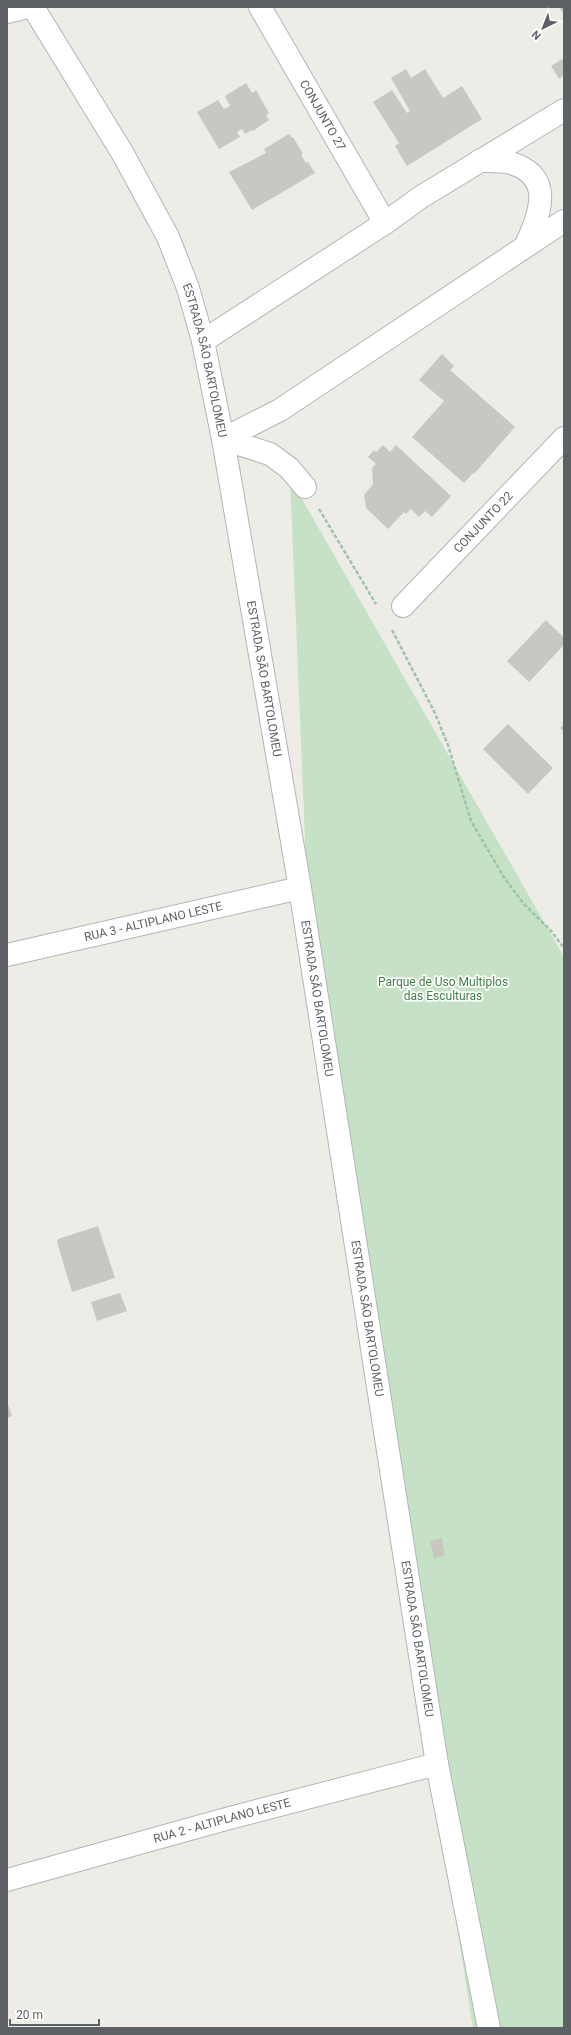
<svg xmlns="http://www.w3.org/2000/svg" width="571" height="2035" viewBox="0 0 571 2035" font-family="Roboto,sans-serif">
<style>
.green{fill:#c5e2c7}
.building{fill:#c9c7c2}
.lines{fill:none;stroke-linecap:round;stroke-linejoin:round}
.minor-casing{stroke:#b3b5b9;stroke-width:24}
.path{stroke:#9fc2ab;stroke-width:2.5;stroke-dasharray:4 2;stroke-linecap:butt}
.minor{stroke:#fff;stroke-width:22}
.labels{text-anchor:middle;dominant-baseline:central;stroke-width:3.5;stroke-linejoin:round;paint-order:stroke}
.street-label{font-size:12px;fill:#5d6064;stroke:#fff}
.park-label{font-size:12px;fill:#408047;stroke:#fff}
</style>
<rect width="100%" height="100%" fill="#eeece6"/>
<path class="green" d="M290,478l274,479v1071h-91l-41,-258 -125,-882z"/>
<path class="building" d="M559,7h5v8z
M564,58v17l-5,4 -8,-13z
M406,69l5,9 14,-9 18,29 19,-12 20,33 -75,47 -12,-20 4,-3 -26,-41 19,-12 15,23 3,-2 -19,-33z
M246,83l6,10 4,-3 13,23 -3,2 3,5 -16,11 -1,-1 -7,4 -3,-5 -5,3 3,5 -21,12 -22,-37 21,-12 6,9 6,-3 -5,-10z
M289,134l3,4 1,-1 10,17 -2,1 5,8 2,-1 7,11 -63,37 -23,-38 37,-19 -2,-4z
M442,354l12,12 -4,4 65,57 -41,47 -1,-1 -9,10 -52,-46 32,-36 -25,-21z
M383,445l7,7 6,-7 55,51 -19,21 -7,-6 -6,6 -8,-8 -5,5 -2,-2 -16,17 -22,-21 -2,-13 9,-11 -1,-16 4,-4 -8,-7 6,-7 2,2z
M546,620l18,18v7l-35,37 -22,-21z
M508,724l45,44 -25,26 -45,-45z
M564,724v8l-4,-4z
M98,1226l17,52 -43,14 -15,-50 1,-3z
M120,1293l7,18 -30,10 -6,-19z
M7,1402l5,14 -5,2z
M442,1538l3,18 -11,2 -4,-17z"/>
<g class="lines">
<g class="minor-casing">
<g id="minor">
<path id="s1" d="M33,7l90,147 45,83 20,51 15,53 20,98 77,449 137,876 52,264"/>
<path id="s2" d="M260,7l125,216"/>
<path d="M7,12l21,-5"/>
<path d="M479,161c10,0 22,-1 32,2 44,14 29,51 15,82"/>
<path d="M203,341l182,-118 36,-26 143,-87"/>
<path d="M223,439l57,-29 284,-189"/>
<path d="M223,439l47,15 19,14 16,19"/>
<path id="s3" d="M403,606l161,-168"/>
<path id="s4" d="M7,955l293,-67"/>
<path id="s5" d="M7,1880l219,-61 211,-55"/>
</g>
</g>
<path class="path" d="M319,509l57,95
M392,630l42,81 14,34 23,76 34,58 19,25 28,28 12,16"/>
<use href="#minor" class="minor"/>
</g>
<g class="labels">
<g class="street-label">
<text stroke="none"><textPath href="#s2" startOffset="125">CONJUNTO 27</textPath></text>
<text stroke="none"><textPath href="#s1" startOffset="396">ESTRADA SÃO BARTOLOMEU</textPath></text>
<text stroke="none"><textPath href="#s3" startOffset="116">CONJUNTO 22</textPath></text>
<text stroke="none"><textPath href="#s1" startOffset="720">ESTRADA SÃO BARTOLOMEU</textPath></text>
<text stroke="none"><textPath href="#s4" startOffset="150">RUA 3 - ALTIPLANO LESTE</textPath></text>
<text stroke="none"><textPath href="#s1" startOffset="1044">ESTRADA SÃO BARTOLOMEU</textPath></text>
<text stroke="none"><textPath href="#s1" startOffset="1368">ESTRADA SÃO BARTOLOMEU</textPath></text>
<text stroke="none"><textPath href="#s1" startOffset="1692">ESTRADA SÃO BARTOLOMEU</textPath></text>
<text stroke="none"><textPath href="#s5" startOffset="223">RUA 2 - ALTIPLANO LESTE</textPath></text>
</g>
<g class="park-label">
<text x="443" y="982">Parque de Uso Multiplos<tspan x="443" dy="14">das Esculturas</tspan></text>
</g>
</g>
<rect width="571" height="2035" fill="none" stroke="#5d6064" stroke-width="16"/>
<g transform="translate(543 28) rotate(223)" stroke="#ffffff" stroke-width="3" paint-order="stroke">
<path d="M0-3L7 15L0 10L-7 15Z" fill="#5d6064"/>
<text y="-6" font-size="11" font-weight="bold" text-anchor="middle" fill="#5d6064">N</text>
</g>
<path d="M10 2019v6h89v-6" fill="none" stroke="#5d6064" stroke-width="2"/>
<text x="16" y="2019" font-size="12" fill="#5d6064" stroke="#ffffff" stroke-width="3" paint-order="stroke">20 m</text>
</svg>
